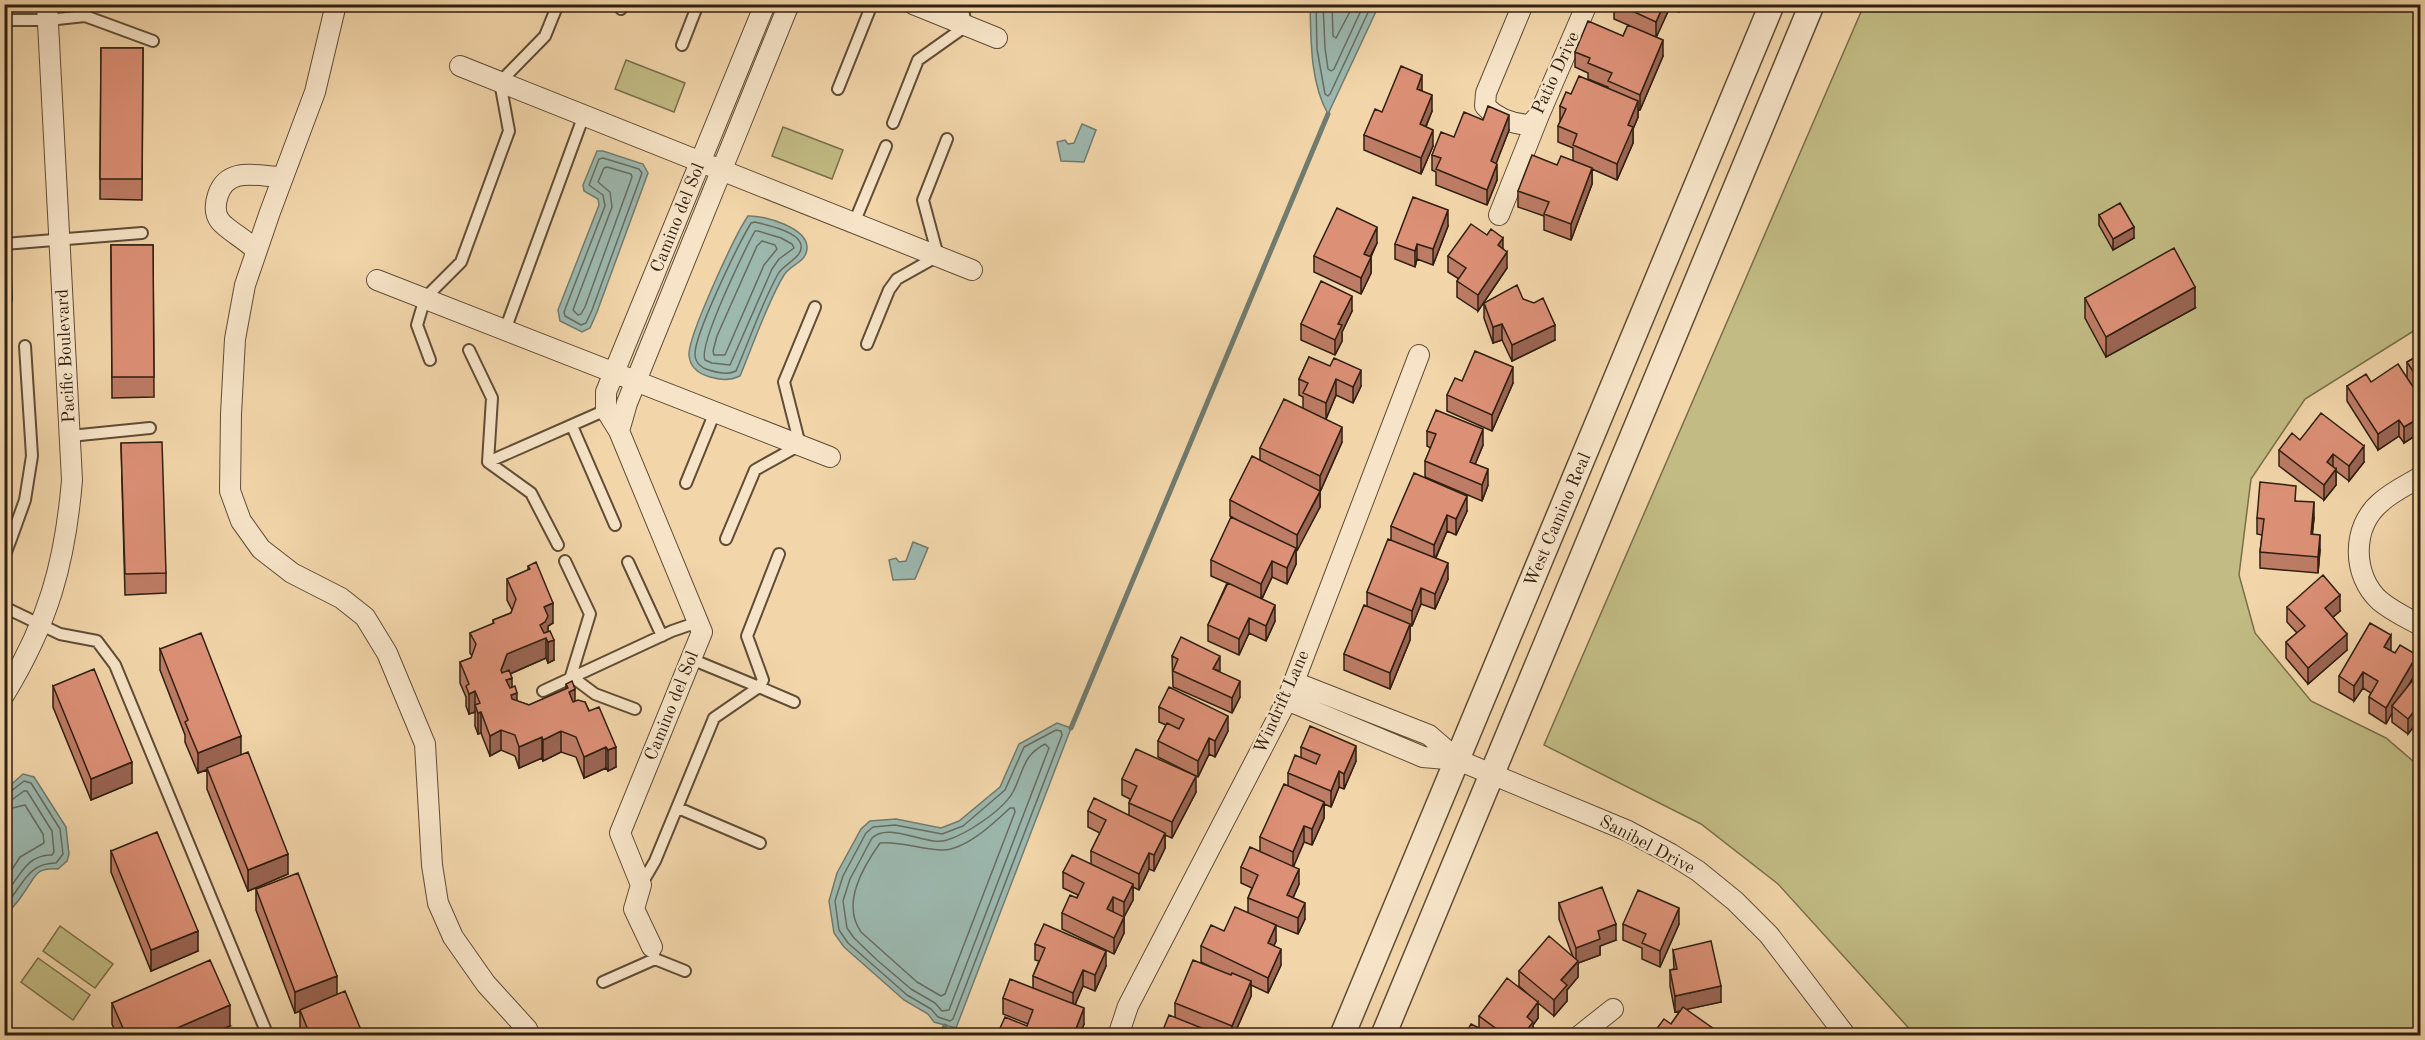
<svg xmlns="http://www.w3.org/2000/svg" width="2425" height="1040" viewBox="0 0 2425 1040" font-family="'Old Standard TT',serif">
<style>
.green{fill:#c2bc84;stroke:#796e4a;stroke-width:1.5}
.water{fill:#9cb8af;stroke:#717b6f;stroke-width:1.5}
.lines{fill:none;stroke-linecap:round;stroke-linejoin:round}
.shore{stroke:#666c60;stroke-width:1.5}
.stream{stroke:#717b6f;stroke-width:5}
.service-casing{stroke:#604d36;stroke-width:14}
.minor-casing{stroke:#604d36;stroke-width:22}
.tertiary-casing{stroke:#604d36;stroke-width:27}
.service{stroke:#f7e4c8;stroke-width:10}
.minor{stroke:#f7e4c8;stroke-width:20}
.tertiary{stroke:#f7e4c8;stroke-width:24}
.wall{fill:#bd7c65;stroke:#301f10;stroke-width:1.5}
.shaded-wall{fill:#9a6553;stroke:#301f10;stroke-width:1.5}
.building{fill:#dc9076;stroke:#301f10;stroke-width:1.5}
.labels{text-anchor:middle;dominant-baseline:central;stroke-width:4.5;stroke-linejoin:round;paint-order:stroke}
.street-label{font-size:18px;fill:#301f10;stroke:#f7e4c8}
</style>
<rect width="100%" height="100%" fill="#f2d6aa"/>
<filter id="stains"><feTurbulence type="fractalNoise" baseFrequency=".00333" numOctaves="4"/><feColorMatrix values="0 0 0 0 .2 0 0 0 0 .09 0 0 0 0 .02 0 0 0 .5 -.17"/></filter>
<radialGradient id="worn" r=".72"><stop offset=".6" stop-color="#630" stop-opacity="0"/><stop offset="1" stop-color="#630" stop-opacity=".3"/></radialGradient>
<path class="green" d="M1864,5h556v322l-115,72 -54,80 -12,96 16,58 56,68 75,37 34,29v268h-505l-137,-151 -77,-60 -157,-79z
M626,60l59,23 -11,29 -59,-23z
M783,127l60,23 -11,29 -60,-23z
M60,926l53,38 -18,24 -52,-37z
M38,958l52,37 -17,25 -52,-38z"/>
<path class="water" d="M1310,5h69l-51,109c-18,-32 -17,-74 -18,-109z
M1082,124l14,6 -12,32 -23,-1 -4,-19 8,-2 3,4 6,-1z
M597,151h6l40,13 5,9 -51,139 -7,16 -8,4 -22,-11 -2,-11 41,-105 -1,-6 -14,-8 -1,-6z
M748,216c16,-1 61,12 59,33 -1,13 -17,16 -23,26 -17,28 -31,70 -44,101 -11,5 -19,4 -30,1 -11,-3 -20,-10 -21,-22 -1,-19 46,-120 59,-139z
M913,542l15,6 -13,31 -22,1 -4,-20 7,-2 3,4 7,-1z
M1057,723l14,5 -115,300 -22,-6 -6,-8 -24,-14 -60,-53 -10,-14 -5,-32 8,-28 24,-44 9,-8 26,-2 45,9 18,-7 41,-34 19,-43z
M23,774l11,3 32,50 3,27 -2,7 -9,8c-24,-2 -22,8 -35,25 -5,8 -12,15 -18,22v-126z"/>
<g class="lines">
<path class="shore" d="M1316,4l1,45 8,45 3,2 2,-2 42,-90
M1323,4l2,44 3,21 3,2 3,-2 30,-65
M1332,4l1,32 3,2 18,-34
M603,158l36,11 3,4 -50,137 -6,13 -5,2 -16,-9 -1,-4 41,-106 -2,-11 -14,-10 10,-26z
M607,167l24,7 1,3 -47,130 -4,7 -3,1 -5,-5 39,-103 -2,-15 -12,-10 6,-14z
M755,222c11,3 40,9 45,20 7,14 -17,22 -22,32 -17,31 -28,65 -42,97 -8,4 -18,2 -27,-1 -7,-2 -14,-7 -14,-16 0,-21 43,-109 56,-131z
M758,231l23,7 11,6 2,4 -15,11 -7,10 -42,96 -18,-2 -7,-3c-7,-15 35,-99 44,-118l6,-11z
M762,241l13,4 2,4 -13,16 -39,90h-11l-1,-4 4,-15 40,-90z
M1056,730l5,1 1,4 -109,284 -3,2 -12,-4 -7,-8 -24,-14 -59,-52 -9,-13 -4,-29 8,-25 23,-43 7,-6 22,-2 47,9 21,-8 42,-36 19,-43z
M1045,744l4,4 -100,262 -7,1 -7,-8 -24,-14 -34,-29 -23,-22 -7,-10 -4,-27 7,-22 22,-41c17,-17 55,9 75,2 20,-6 56,-30 66,-48 11,-21 9,-36 32,-48z
M4,794l6,-2 14,-11 7,2 29,46 3,25 -7,9c-29,0 -33,23 -52,44
M4,801l9,-2 11,-8h3l25,40 2,21 -2,3c-26,-1 -33,24 -48,40
M1010,808h4l1,4 -70,182 -4,2 -24,-14 -56,-50c-20,-28 2,-65 19,-89 20,-2 39,6 60,7 24,2 54,-27 70,-42z
M4,810l21,-5 18,29 1,9 -24,14 -16,25"/>
<path class="stream" d="M1071,728l257,-614
M941,1036l4,-10"/>
<g class="service-casing">
<path id="service" d="M621,9l2,-5
M85,16l68,25
M4,20h44l37,-4 1,-12
M682,45l16,-41
M838,89l34,-85
M893,123l25,-63 48,-34 -4,-22
M854,223l32,-77
M4,244l138,-11
M4,253l2,46
M505,330l79,-215
M867,344l22,-54 8,-11 41,-23 -15,-56 24,-61
M469,350l23,48 -4,64 43,31 27,52
M430,360l-13,-35 8,-27 36,-36 48,-131 -9,-49 45,-46 13,-32
M572,426l43,99
M70,436l80,-8
M488,462l118,-52
M686,483l29,-71
M11,539l14,-39 7,-44 -7,-110
M726,539l29,-69 45,-25 -16,-63 31,-75
M4,557l7,-18h-6
M565,561l25,53 -19,62 24,18 40,15
M628,562l34,74
M4,607l56,27 37,7 18,24 153,371
M691,659l68,28 4,-7 -16,-44 32,-82
M543,691l129,-60 26,-9
M678,808l82,35
M641,885l14,-24 59,-143 45,-31 35,15
M655,959l30,12
M603,982l52,-23 -3,-12"/>
</g>
<g class="minor-casing">
<path id="minor" d="M336,4l-21,88 -45,120 -25,73 -10,54 -4,75 -1,77 11,30 20,28 31,24 49,25 24,19 22,36 38,91 7,121 6,38 15,34 33,47 41,45 3,7
M913,4l84,34
M1523,4l-37,89 -1,13c12,13 28,18 45,19l9,-10 48,-111
M460,66l512,204
M1499,215l40,-100
M256,250c-10,-10 -30,-21 -36,-29 -6,-8 -5,-17 -2,-26 10,-30 42,-18 65,-18
M377,280l453,177
M619,431l8,-28 162,-399
M2420,477c-13,8 -28,15 -39,25 -30,25 -29,74 -1,99 12,10 27,17 40,24
M1294,682l135,53 29,25 170,71 43,23 27,17 37,30 34,34 77,101
M4,695c44,-72 61,-131 68,-215l-25,-476
M1287,700l136,57 35,3
M652,947l-18,-38 7,-24 -21,-52 82,-201 -83,-201 -13,-21v-18l159,-388
M1118,1036l10,-30 159,-306 132,-345
M1579,1036l34,-27"/>
</g>
<g class="tertiary-casing">
<path id="tertiary" d="M1342,1036l430,-1032
M1383,1036l429,-1032"/>
</g>
<use href="#service" class="service"/>
<use href="#minor" class="minor"/>
<use href="#tertiary" class="tertiary"/>
</g>
<path class="wall" d="M1606,4h77l-4,8 -9,-5 -14,30 7,19 -23,54 -2,-1v8l-5,12v14l-16,37 -25,-11v15l-21,56 -27,-10v-14l-26,-9v-16l39,-26 16,-4v-13l-15,-6v-16l2,-4v-16l11,-12 37,-6v-1l-20,-8v-6l-13,-6v-15l48,-16 5,-11 -14,-6v-10z
M101,48h42l-1,152 -42,-1z
M1422,91l10,20 -6,16 7,19 -12,28 -57,-24v-15l18,-23z
M1509,130l-13,33 1,17 -10,25 -51,-20v-13l-4,-2v-15l22,-18z
M2099,215l35,23 -21,12 -14,-25z
M1448,226l-15,39 -16,-6 -2,8 -20,-8v-15z
M1377,243l-6,14v16l-10,21 -47,-22v-16z
M111,245h42l1,152 -42,1z
M1503,249l4,19 -29,43 -21,-14v-16l2,-2 -11,-7v-16z
M2085,298l110,10 -89,49 -21,-39z
M1523,299l32,41 -43,21 -10,-21 -9,3 -9,-25v-15z
M1352,311l-10,21v9l-7,14 -34,-15v-16z
M2421,354v78l-17,11 -5,-7 -21,14 -31,-49v-15l24,-4 36,-4v-16z
M1309,357l52,29 -8,17 -17,-8 -10,24 16,23 -22,50v15l-24,44v13l-9,20 -15,-7 -10,22 13,22 -9,20 -17,-8 -10,22 -31,-14v-16l19,-42 -16,-7v-16l27,-39 -8,-5v-16l30,-39v-13l43,-40v-11l-4,-2v-16z
M1513,383l-21,48 -45,-20v-16z
M1427,431l56,14 -8,19 13,21 -6,16 -57,-24v-16l6,-13 -4,-2z
M2300,440l64,22 -15,19 -13,-10v14l-12,15 -45,-34v-16z
M121,443l45,130v20l-41,2z
M2296,501l18,17 -2,16 8,16 -2,23 -58,-5v-16l2,-17 -5,-1v-16z
M1467,511l-11,24 -9,-4 -11,27 12,21 -13,30 -14,-5 -9,22h-2v14l-20,49 -46,-19v-16l23,-48v-14l24,-52v-14z
M2421,534v22l-4,-4v-15z
M528,566l25,57 -5,3v6l6,28 -6,3 -2,-5 -36,16 2,13 5,14 12,4 37,-16v-5l9,17 10,1 31,65 -8,4 -2,-3 -22,10 -8,-21 -15,-5 -18,9 -1,-3 -23,10 -4,-12 -14,-6 -11,6 -9,-23 -3,1 -3,-8v-14l-6,2 -3,-8v-9l-6,-14v-21l11,-4 1,-2 -2,-3v-20l23,-9v-4l18,-7 1,-3 -5,-10v-21l21,-9z
M2287,607l53,4 -7,6 14,33 -39,34 -22,-26v-16l11,-9 -10,-11z
M160,649l81,106 47,119 -40,17 -41,-102v-19l-9,3 -13,-31v-7l-25,-65z
M2391,651l26,20 -7,13 11,-14v59l-6,-4 -7,9 -16,-12v-9l-6,11 -17,-11v-16l2,-4 -8,-5 -9,13 -15,-9v-16z
M1172,656l47,16 21,25 -8,16 -59,-26z
M53,686l79,97 -41,17 -38,-93z
M1159,707l69,24 -13,26 -6,-3 -11,23 -40,-20v-16l8,-16 -7,-3z
M1301,747l55,14 -12,28 -5,-2 -8,20 -7,-3v14l-12,27 -8,-3 -11,24 6,18 -6,14 12,21 -7,15 -28,-11 6,18 -2,4 7,20 -13,28 -17,-8v11l-17,39h-73l14,-17v-15l44,-32 -18,-9v-16l23,-15 24,-19v-14l4,-10 -11,-5v-16l19,-16v-14l28,-51v-13l13,-15z
M1122,779l74,13 -24,46 -7,-3v13l-11,23 -5,-2 -10,21 -6,-3v13l-9,17v16l-10,21 -52,-25v-16l15,-15 1,-3 -15,-7v-16l28,-8v-13l9,-18 -12,-6v-16l41,4v-12l1,-4 -8,-4z
M111,851l87,100 -47,20 -40,-99z
M256,889l81,106 26,40h-61l-2,-4v-20l-5,2 -39,-103z
M1559,903l57,37 -16,6v9l-22,8v14l-11,13v11l-13,15 -16,-13v15l-5,7v10h-68l14,-7v-12l51,-20 -11,-10v-15l54,-14 -14,-38z
M1623,924h56l-19,43 -18,-8v-11l-19,-8z
M1035,944l71,22 -11,25 -12,-5 -8,19 9,19 -4,11h-83l30,-9 1,-2 -25,-10v-16l30,-10v-12l6,-15 -4,-1z
M1673,950l48,52 -35,7 28,26 -43,-11 9,-13 -5,1 -5,-26v-16l4,-1z
M112,1003l118,23 -22,9h-91l-5,-11z"/>
<path class="shaded-wall" d="M1664,4h6v3l-14,31v-16z
M1679,4h4l-4,8z
M1663,40v16l-23,54v-15z
M1422,75v16l-5,-2z
M1432,95v16l-12,29v-16z
M1638,101v16l-5,12v14l-16,37v-16l11,-39z
M1509,115v15l-18,47v-16z
M1433,130v16l-12,28v-16z
M1497,164v16l-10,25v-15z
M1592,168v16l-21,56v-16z
M1448,210v16l-15,39v-16z
M1377,227v16l-13,26v-15z
M2134,227v11l-21,12v-11z
M1503,238v15l-5,-8z
M1417,244v15l-2,8v-16z
M1507,252v16l-29,43v-16z
M1371,257v16l-10,21v-16z
M2195,287v21l-89,49v-20z
M1352,296v15l-10,21v9l-7,14v-15l3,-16z
M1502,324v16l-9,3v-16z
M1555,325v15l-43,21v-16z
M1513,367v16l-21,48v-16z
M1361,370v16l-8,17v-16z
M1336,379v16l-10,24v-16z
M2421,417v15l-17,11v-16z
M2399,420v16l-21,14v-16z
M1342,427v15l-22,50v15l-23,44v-16l23,-43v-16z
M1483,429v16l-13,32v-15z
M2364,446v16l-15,19v-15z
M2333,454v16l-6,-8z
M1488,469v16l-6,16v-16z
M2336,469v16l-12,15v-15z
M1467,496v15l-11,24v-16z
M2314,502v16l-3,32v-16z
M1447,515v16l-13,30v-16z
M2320,535v15l-2,23v-16z
M1296,548v16l-9,20v-16z
M1272,561v16l-11,23v-16z
M1448,563v16l-13,30v-15z
M1421,588v16l-9,22v-15z
M2340,595v16l-15,13v-16z
M553,603v20l-5,3v11l-2,1v20l-39,17 -6,16v-21l6,-16 37,-47z
M1275,605v16l-9,20v-15z
M1249,618v15l-10,22v-16z
M1410,624v16l-20,49v-16z
M2347,634v16l-39,34v-16z
M2391,635v16l-7,-4z
M554,640v20l-6,3v-21z
M2417,655v16l-22,37 -3,-2v7l-6,11v-16z
M1220,656v15l-7,-2z
M2363,672v16l-9,13v-15z
M512,678v17l5,-2v20l-6,3 -5,-36z
M1240,681v16l-8,16v-15z
M575,689v21l-6,-18z
M475,691v21l-6,2v-20z
M2415,710v15l-7,9v-15z
M481,712v21l-3,1v-21z
M1228,716v15l-13,26v-16z
M501,730v20l-11,6v-20z
M561,731v21l-18,9v-21z
M241,736v20l-43,17v-20z
M542,737v21l-23,10v-21z
M1209,738v16l-11,23v-16z
M1356,746v15l-12,28v-15z
M606,747v21l-22,10v-21z
M616,747v20l-8,4v-21z
M132,762v21l-41,17v-21z
M1339,771v16l-8,20v-16z
M1196,776v16l-24,46v-16z
M1324,802v16l-12,27v-16z
M1304,826v16l-11,26v-16z
M1165,833v15l-11,23v-16z
M1149,853v16l-10,21v-16z
M288,854v20l-40,17v-21z
M1299,869v15l-12,27v-16z
M1133,884v16l-9,17v16l-10,21v-16l10,-20v-16z
M1113,897v16l-6,-4z
M1305,903v16l-7,15v-16z
M1679,908v16l-19,43v-16z
M1616,924v16l-16,6v9l-22,8v14l-11,13v11l-13,15v-16l7,-20 15,-16v-16l22,-17z
M1276,925v16l-8,17v-15z
M198,931v20l-47,20v-21z
M1281,949v16l-13,28v-15z
M1106,951v15l-11,25v-16z
M1083,970v16l-10,23v-16z
M337,976v21l-42,16v-21z
M1251,981v15l-17,39h-2v-9z
M1721,986v16l-46,10v-16z
M1538,1002v16l-5,7v10h-10l4,-18z
M230,1005v21l-22,9h-47z
M1084,1008v16l-4,11h-5v-4z"/>
<path class="building" d="M1617,4h47l-8,18z
M1588,21l35,15 5,-11 35,15 -23,55 -32,-14 4,-8 -24,-10 2,-5 -15,-6z
M101,48h42l-1,131h-42z
M1401,66l21,9 -5,14 15,6 -12,29 13,6 -12,28 -57,-23 11,-26 7,3z
M1579,76l59,25 -10,24 5,2 -16,37 -44,-19 4,-11 -19,-8 8,-17 -6,-3 6,-14 5,2z
M1488,106l21,9 -18,46 6,3 -10,26 -51,-21 5,-11 -9,-3 9,-23 13,5 10,-25 19,8z
M1532,155l25,10 4,-9 31,12 -21,56 -27,-10 5,-12 -31,-11z
M1413,197l35,13 -15,39 -16,-5 -2,7 -20,-7z
M2120,203l14,24 -21,12 -14,-24z
M1337,208l40,19 -13,27 7,3 -10,21 -47,-22z
M1471,224l16,11 4,-6 12,9 -5,7 9,7 -29,43 -21,-14 9,-13 -18,-12z
M111,245h42l1,132h-42z
M2174,248l21,39 -89,50 -21,-39z
M1321,281l31,15 -14,28 4,1 -7,15 -34,-16z
M1517,285l6,14 11,4 9,-5 12,27 -43,20 -10,-21 -9,3 -9,-24z
M1475,351l38,16 -21,48 -45,-20 8,-17 7,3z
M2421,354v30l-14,-22z
M1309,357l21,9 4,-8 27,12 -8,17 -17,-8 -10,24 -23,-10 5,-10 -9,-4z
M2398,364l23,35v18l-17,10 -5,-7 -21,14 -31,-48 19,-12 5,8z
M1284,399l58,28 -22,49 -60,-28z
M1436,410l47,19 -13,33 18,7 -6,16 -57,-24 11,-27 -9,-3z
M2321,413l43,33 -15,20 -16,-12 -6,8 9,7 -12,16 -45,-35 13,-17 8,7z
M162,442l4,131 -41,1 -4,-131z
M1252,456l68,35 -23,44 -67,-35z
M1414,473l53,23 -11,23 -9,-4 -13,30 -43,-19z
M2260,482l36,4 -1,15 19,1 -3,32 9,1 -2,22 -58,-5 4,-33 -7,-1z
M1231,517l65,31 -9,20 -15,-7 -11,23 -50,-24z
M1388,539l60,24 -13,31 -14,-6 -9,23 -45,-19z
M536,562l17,41 -9,4 4,9 -3,6 -5,3 4,8 6,-2 4,9 -6,2 -2,-4 -39,16 -6,16 1,3 7,-3 3,8 -6,2 4,8 5,-2 2,7 -6,2 1,4 17,6 39,-17 -2,-4 6,-3 3,8 -6,3 4,10 5,-2 7,2 4,9 10,-4 17,40 -8,3 -2,-3 -22,10 -8,-20 -15,-6 -18,9 -1,-3 -23,10 -4,-12 -14,-5 -11,6 -9,-24 -3,1 -3,-8 5,-2 -5,-12 -6,3 -3,-8 3,-2 -9,-22 11,-4 5,-14 -6,-11 24,-10 -1,-3 18,-7 5,-14 -9,-20 23,-10 -2,-3z
M2323,575l17,20 -15,13 22,26 -39,34 -22,-26 19,-16 -18,-19z
M1228,583l47,22 -9,21 -17,-8 -10,21 -31,-14z
M1364,605l46,19 -20,49 -46,-19z
M2370,623l21,12 -7,12 11,6 5,-8 17,10 -31,53 -17,-11 9,-16 -15,-9 -9,14 -15,-10z
M201,633l40,103 -43,17 -13,-31 3,-2 -28,-71z
M1181,637l39,19 -7,13 27,12 -8,17 -59,-27 5,-12 -6,-3z
M94,669l38,93 -41,17 -38,-93z
M2421,670v44l-6,-4 -7,9 -16,-13z
M1169,687l59,29 -13,25 -6,-3 -11,23 -40,-20 9,-18 12,6 5,-10 -25,-12z
M1310,726l46,20 -12,28 -5,-3 -8,20 -43,-18 7,-18 21,9 4,-9 -19,-8z
M1136,749l60,27 -24,46 -43,-19 8,-17 -15,-7z
M248,752l40,102 -40,16 -41,-102z
M1284,784l40,18 -12,27 -8,-3 -11,26 -33,-15z
M1094,798l71,35 -11,22 -5,-2 -10,21 -48,-23 15,-31 -18,-9z
M157,832l41,99 -47,19 -40,-99z
M1250,847l49,22 -12,26 18,8 -7,15 -50,-20 10,-23 -17,-8z
M1072,855l61,29 -9,18 -11,-5 -6,12 17,8 -10,21 -52,-25 8,-18 7,3 7,-15 -21,-11z
M298,873l39,103 -42,16 -39,-103z
M1602,887l14,37 -18,7 2,8 -24,9 -17,-45z
M1638,890l41,18 -19,43 -18,-8 4,-9 -23,-10z
M1235,907l41,18 -8,18 13,6 -13,29 -67,-32 10,-21 13,6z
M1044,924l62,27 -11,24 -12,-5 -10,23 -40,-17 12,-28 -10,-4z
M1549,936l29,25 -17,19 6,5 -13,15 -35,-29z
M1711,941l10,45 -46,10 -5,-26 7,-1 -4,-19z
M210,960l20,45 -69,30h-35l-14,-32z
M1193,960l38,15 1,-2 19,8 -19,45 -57,-23z
M1507,978l31,24 -11,15 6,5 -10,13h-18l-26,-19z
M1010,979l74,29 -9,23 -5,-2 -3,6h-70l8,-18 22,9 6,-16 -30,-12z
M345,991l18,44h-53l-10,-25z
M1683,1007l31,22 -4,6h-58l12,-16 7,5z
M1169,1015l50,20h-58z
M1471,1024l22,11h-28z"/>
<g class="labels">
<g class="street-label">
<text transform="translate(1556 73) rotate(-65)">Patio Drive</text>
<text transform="translate(678 218) rotate(-68)">Camino del Sol</text>
<text transform="translate(66 356) rotate(-93)">Pacific Boulevard</text>
<text transform="translate(1558 520) rotate(-67)">West Camino Real</text>
<text transform="translate(1282 702) rotate(-66)">Windrift Lane</text>
<text transform="translate(672 706) rotate(-68)">Camino del Sol</text>
<text transform="translate(1647 845) rotate(28)">Sanibel Drive</text>
</g>
</g>
<rect width="2425" height="1040" fill="none" stroke="#f2d6aa" stroke-width="24"/>
<rect x="6" y="6" width="2413" height="1028" fill="none" stroke="#301f10" stroke-width="3"/>
<rect x="12" y="12" width="2401" height="1016" fill="none" stroke="#301f10" stroke-width="1.5"/>
<rect width="100%" height="100%" filter="url(#stains)"/>
<rect width="100%" height="100%" fill="url(#worn)"/>
</svg>
